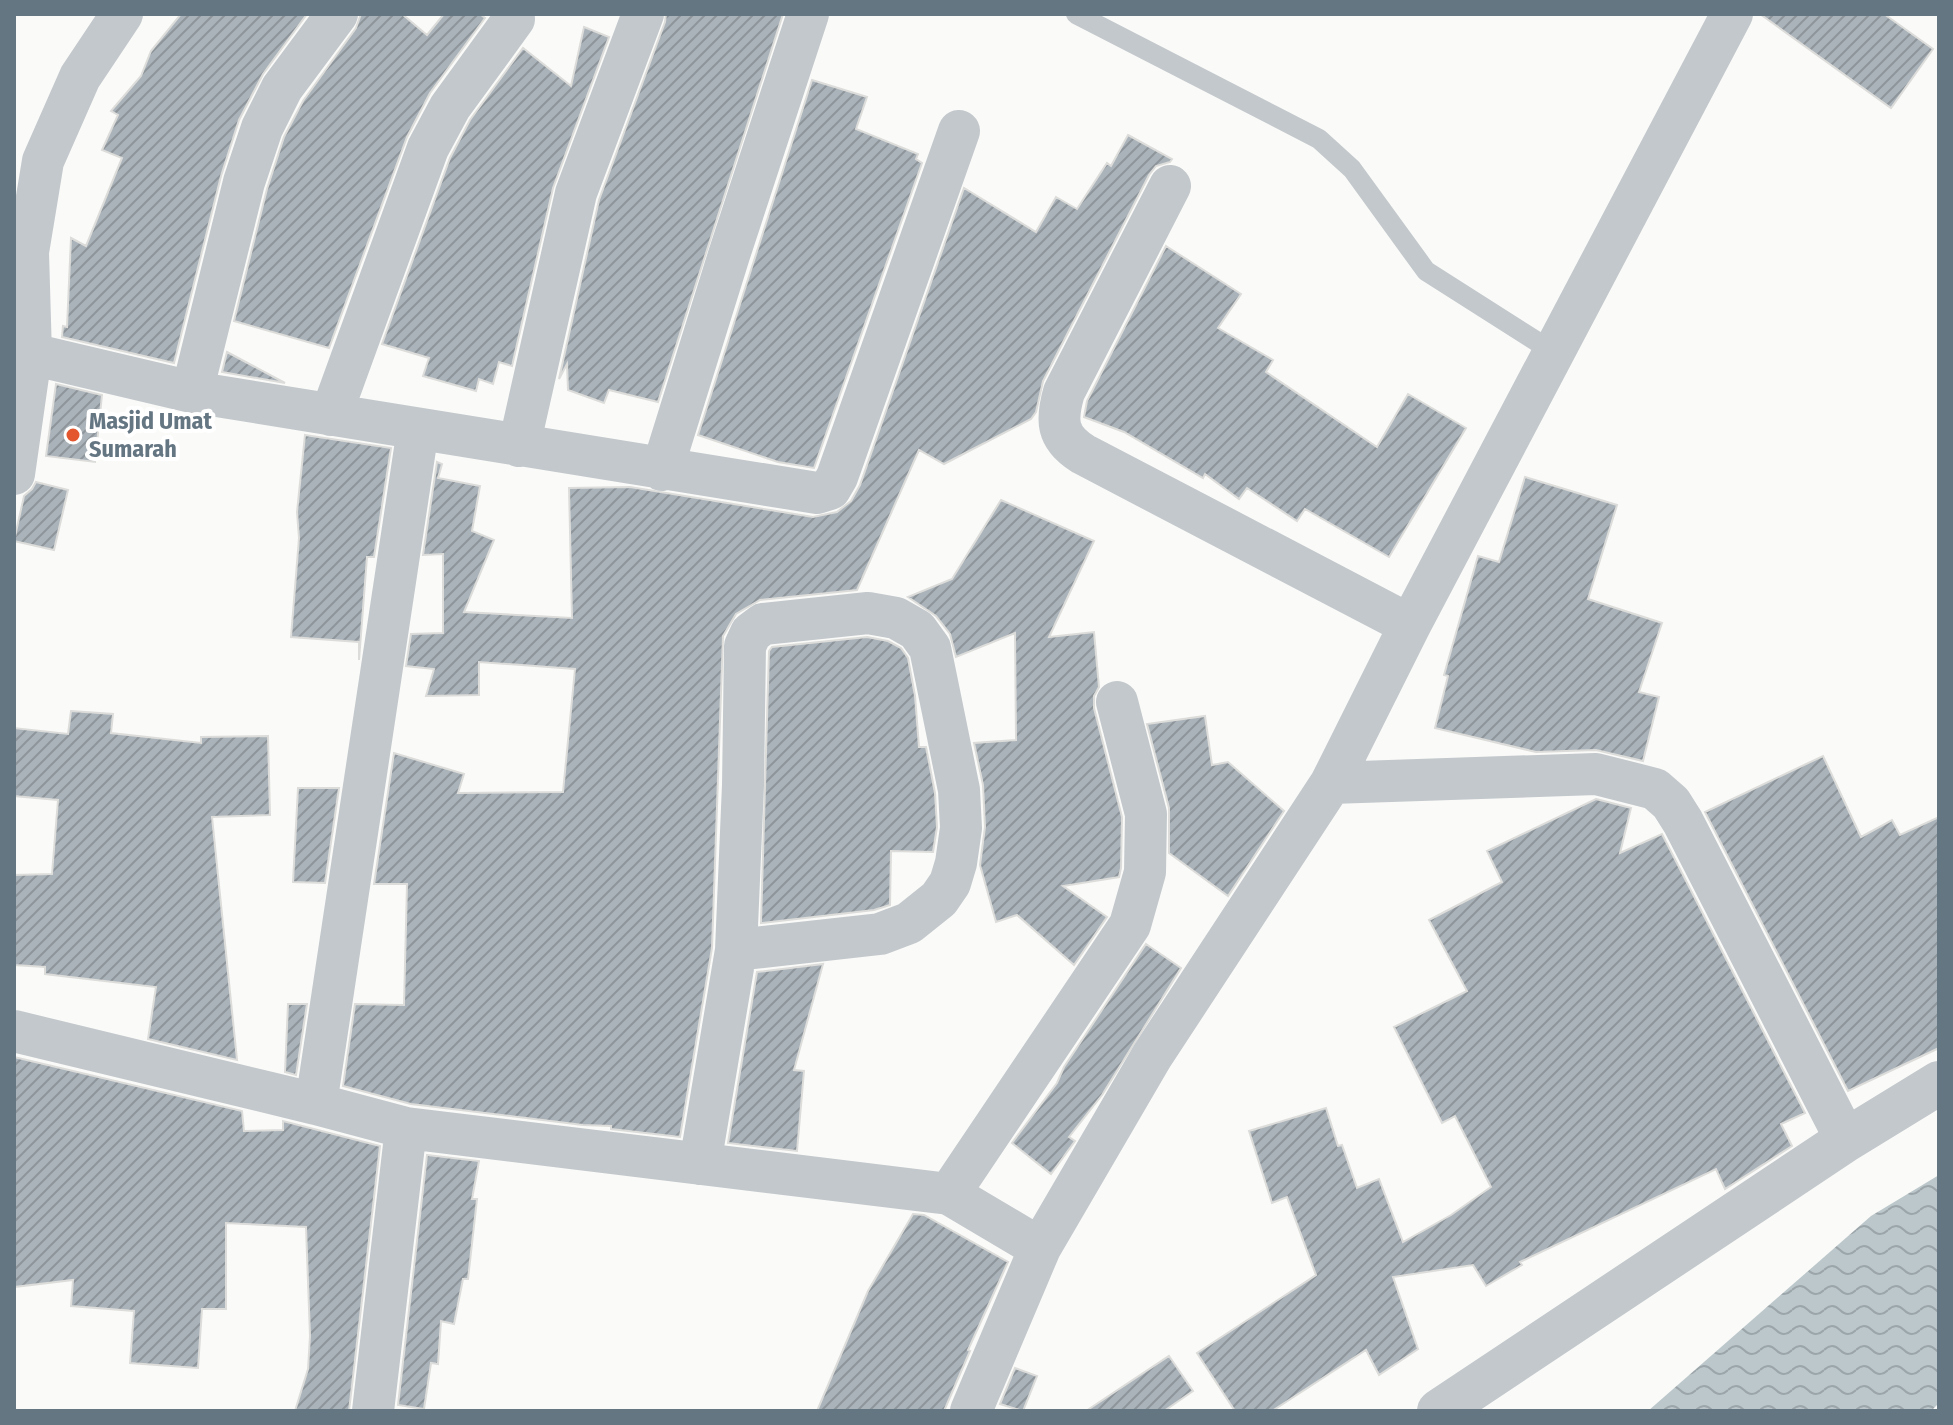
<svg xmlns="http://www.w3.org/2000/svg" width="1953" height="1425" viewBox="0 0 1953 1425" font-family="'Fira Sans Condensed',sans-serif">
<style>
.water{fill:url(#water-waves)}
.building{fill:url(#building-hatch);stroke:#dcdcda;stroke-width:2}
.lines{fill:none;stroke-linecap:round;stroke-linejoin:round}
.service{stroke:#c3c8cc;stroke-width:20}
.minor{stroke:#c3c8cc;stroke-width:42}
.tertiary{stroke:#c3c8cc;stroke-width:44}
.poi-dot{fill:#e4572e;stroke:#fff;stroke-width:3}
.labels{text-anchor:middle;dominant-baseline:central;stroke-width:8;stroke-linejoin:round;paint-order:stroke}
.poi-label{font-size:24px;font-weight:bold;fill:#657683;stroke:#fff;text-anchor:start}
</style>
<defs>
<pattern id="water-waves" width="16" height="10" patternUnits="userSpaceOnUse" patternTransform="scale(2)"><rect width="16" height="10" fill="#bbc7cb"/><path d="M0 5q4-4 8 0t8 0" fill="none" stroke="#9ca6aa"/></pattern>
<pattern id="building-hatch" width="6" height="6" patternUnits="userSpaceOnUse" patternTransform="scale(2)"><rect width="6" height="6" fill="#aab3b9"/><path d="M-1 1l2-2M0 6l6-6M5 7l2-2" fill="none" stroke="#8e969c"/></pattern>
</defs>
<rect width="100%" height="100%" fill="#fafaf8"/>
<path class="water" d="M1939,1175v228l-8,8h-283l223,-195z"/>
<path class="building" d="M181,14h126l-44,60 -24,46 -18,56 -47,187 -112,-26 1,-11 4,1 4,-89 15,8 36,-88 -20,-8 16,-35 -7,-4 30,-35 10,-25z
M361,14h41l25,21 17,-21h36l5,4 -55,75 -23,44 -78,211 -95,-27 33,-132 17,-52 19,-36 53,-73z
M666,14h117l-125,388 -49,-12 -5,13 -36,-13 -1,-26 -8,15 40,-179 66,-178z
M1760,14h124l49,35 -42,59z
M584,27l25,10 -56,151 -41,178 -13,-4 -6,22 -14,-5 -3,12 -53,-15 6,-18 -47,-14 68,-186 20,-38 53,-72 48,38z
M812,80l55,17 -11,32 62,25 -2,5 6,4 -108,305 -36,-6 -80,-27z
M1128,135l44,24 -2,3 -14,4 -7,9 -106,206 -7,31 -5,7 -87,45 -25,-14 -62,140 -97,10 -24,14 -13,22 -11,312 -32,189 -69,-8v-3l-28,-1 -172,-21 -68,-18 12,-82 49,1 3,-121h-33l20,-131 70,21 -6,19 105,-1 12,-123 -96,-7v33l-53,1 8,-27 -28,-3 5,-32 32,-1v-79l-20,1 14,-93 5,2 -4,14 42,8 -8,45 22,9 -30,72 108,6 -3,-130 61,-1 183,30 24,-5 14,-11 9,-16 104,-297 72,44 20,-35 21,12 30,-46 4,3z
M1166,246l75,48 -23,34 55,32 -7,12 111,75 31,-53 58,34 -77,129 -84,-48 -8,12 -50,-33 -8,11 -34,-25 -2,4 -79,-46 -40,-15 3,-16z
M227,352l58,31 -63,-11z
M56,384l46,11 -7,67 -49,-6z
M305,435l86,13 -17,109h-7l-8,103v-18l-68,-5 8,-99 -2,-26z
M1525,477l92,28 -29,94 74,24 -23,69 20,5 -16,64 -47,-11 -60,2 -101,-24 13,-52 -4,-1 34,-119 21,6z
M36,482l32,8 -14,60 -40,-9 10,-45 8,-7z
M1001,500l93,41 -45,96 45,-5 5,55 -5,9v12l28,109 -1,51 -2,9 -56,9 44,31 -33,48 -57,-50 -21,7 -16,-57 5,-38 -2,-42 -9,-42 42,-3 -1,-107 -59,24 -6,-23 -14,-18 -28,-19 44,-18z
M867,637l21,4 13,7 7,10 7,38 4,51h7l9,46 2,34 -4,25 -42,-1 -1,54 -16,5 -113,13 8,-272 3,-4z
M71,711l42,3 -2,19 90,10v-6l67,-1 2,79 -58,2 25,243 -89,-21 8,-52 -111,-13v-7l-31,-2v-90l38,-1 6,-74 -44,-4v-68l54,6z
M1205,716l7,49 16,-3 56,49 -56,85 -59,-43v-45l-22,-84z
M1823,756l38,81 31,-17 8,15 39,-18v231l-91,43 -143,-279z
M298,788h41l-14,95 -32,-1z
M1596,799l35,9 -11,45 42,-19 143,279 -24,11 11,22 -67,43 -9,-20 -196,93 2,3 -36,21 -13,-21 -80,12 25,72 -39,26 -13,-25 -94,61h-37l-38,-58 119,-78 -29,-78 -15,6 -23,-72 77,-23 12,38 4,-1 15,43 22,-9 24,63 48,-27 40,-28 -36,-71 -13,7 -48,-96 73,-36 -38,-71 73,-38 -15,-31z
M1146,944l35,24 -79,127 -33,42 6,4 -24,33 -39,-31 45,-60 7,-16z
M823,964l-29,106 10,1 -7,80 -69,-8 29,-171z
M288,1004h19l-11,71 -11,-3z
M14,1057l228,54 2,20 39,-1v-9l97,25 -31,265h-54l13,-42 2,-33 -4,-109 -80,-4v86h-24l-4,59 -68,-5 4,-52 -63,-5 2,-26 -59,7z
M427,1155l52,6 -7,38h5l-9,80h-5l-9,45 -13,-3 -3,43 -7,-1 -7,46 -26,-4z
M913,1214l11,1 84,47 -40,88 2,1 -26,60h-127l51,-120z
M1169,1356l24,35 -29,20h-78z
M1015,1368l22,8 -14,35 -23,-7z"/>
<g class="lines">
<path class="service" d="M1076,14l243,125 33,30 74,102 129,82"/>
<path class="minor" d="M1170,186l-106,206c-8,28 -8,45 19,62l327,171
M14,350l178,42 625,101 13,-4 7,-12 122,-346
M192,392l52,-210 18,-54 20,-40 55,-74
M331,415l97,-267 22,-41 64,-88
M519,446l57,-253 67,-179
M662,470l67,-215 79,-241
M14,474l17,-119 -3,-103 15,-91 37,-84 42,-63
M1331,783l265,-9 59,15 16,14 12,19 163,318
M14,1031l302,73 90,24 543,66 91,54
M316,1104l102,-675
M700,1164l36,-214 7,-165 2,-139 6,-13 12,-9 105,-11 28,5 21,12 13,18 29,142 2,38 -5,35 -6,20 -11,16 -30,24 -29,11 -144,16
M949,1194l181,-269 15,-53 1,-58 -29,-112
M373,1411l33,-283
M971,1411l69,-163 112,-192 179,-273 79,-158 322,-611"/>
<path class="tertiary" d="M1439,1411l407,-271 93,-57"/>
</g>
<circle class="poi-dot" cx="73" cy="435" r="8"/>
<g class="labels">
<g class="poi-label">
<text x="89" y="421">Masjid Umat<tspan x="89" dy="28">Sumarah</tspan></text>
</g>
</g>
<rect width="1953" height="1425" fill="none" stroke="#657683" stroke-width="32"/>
</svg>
